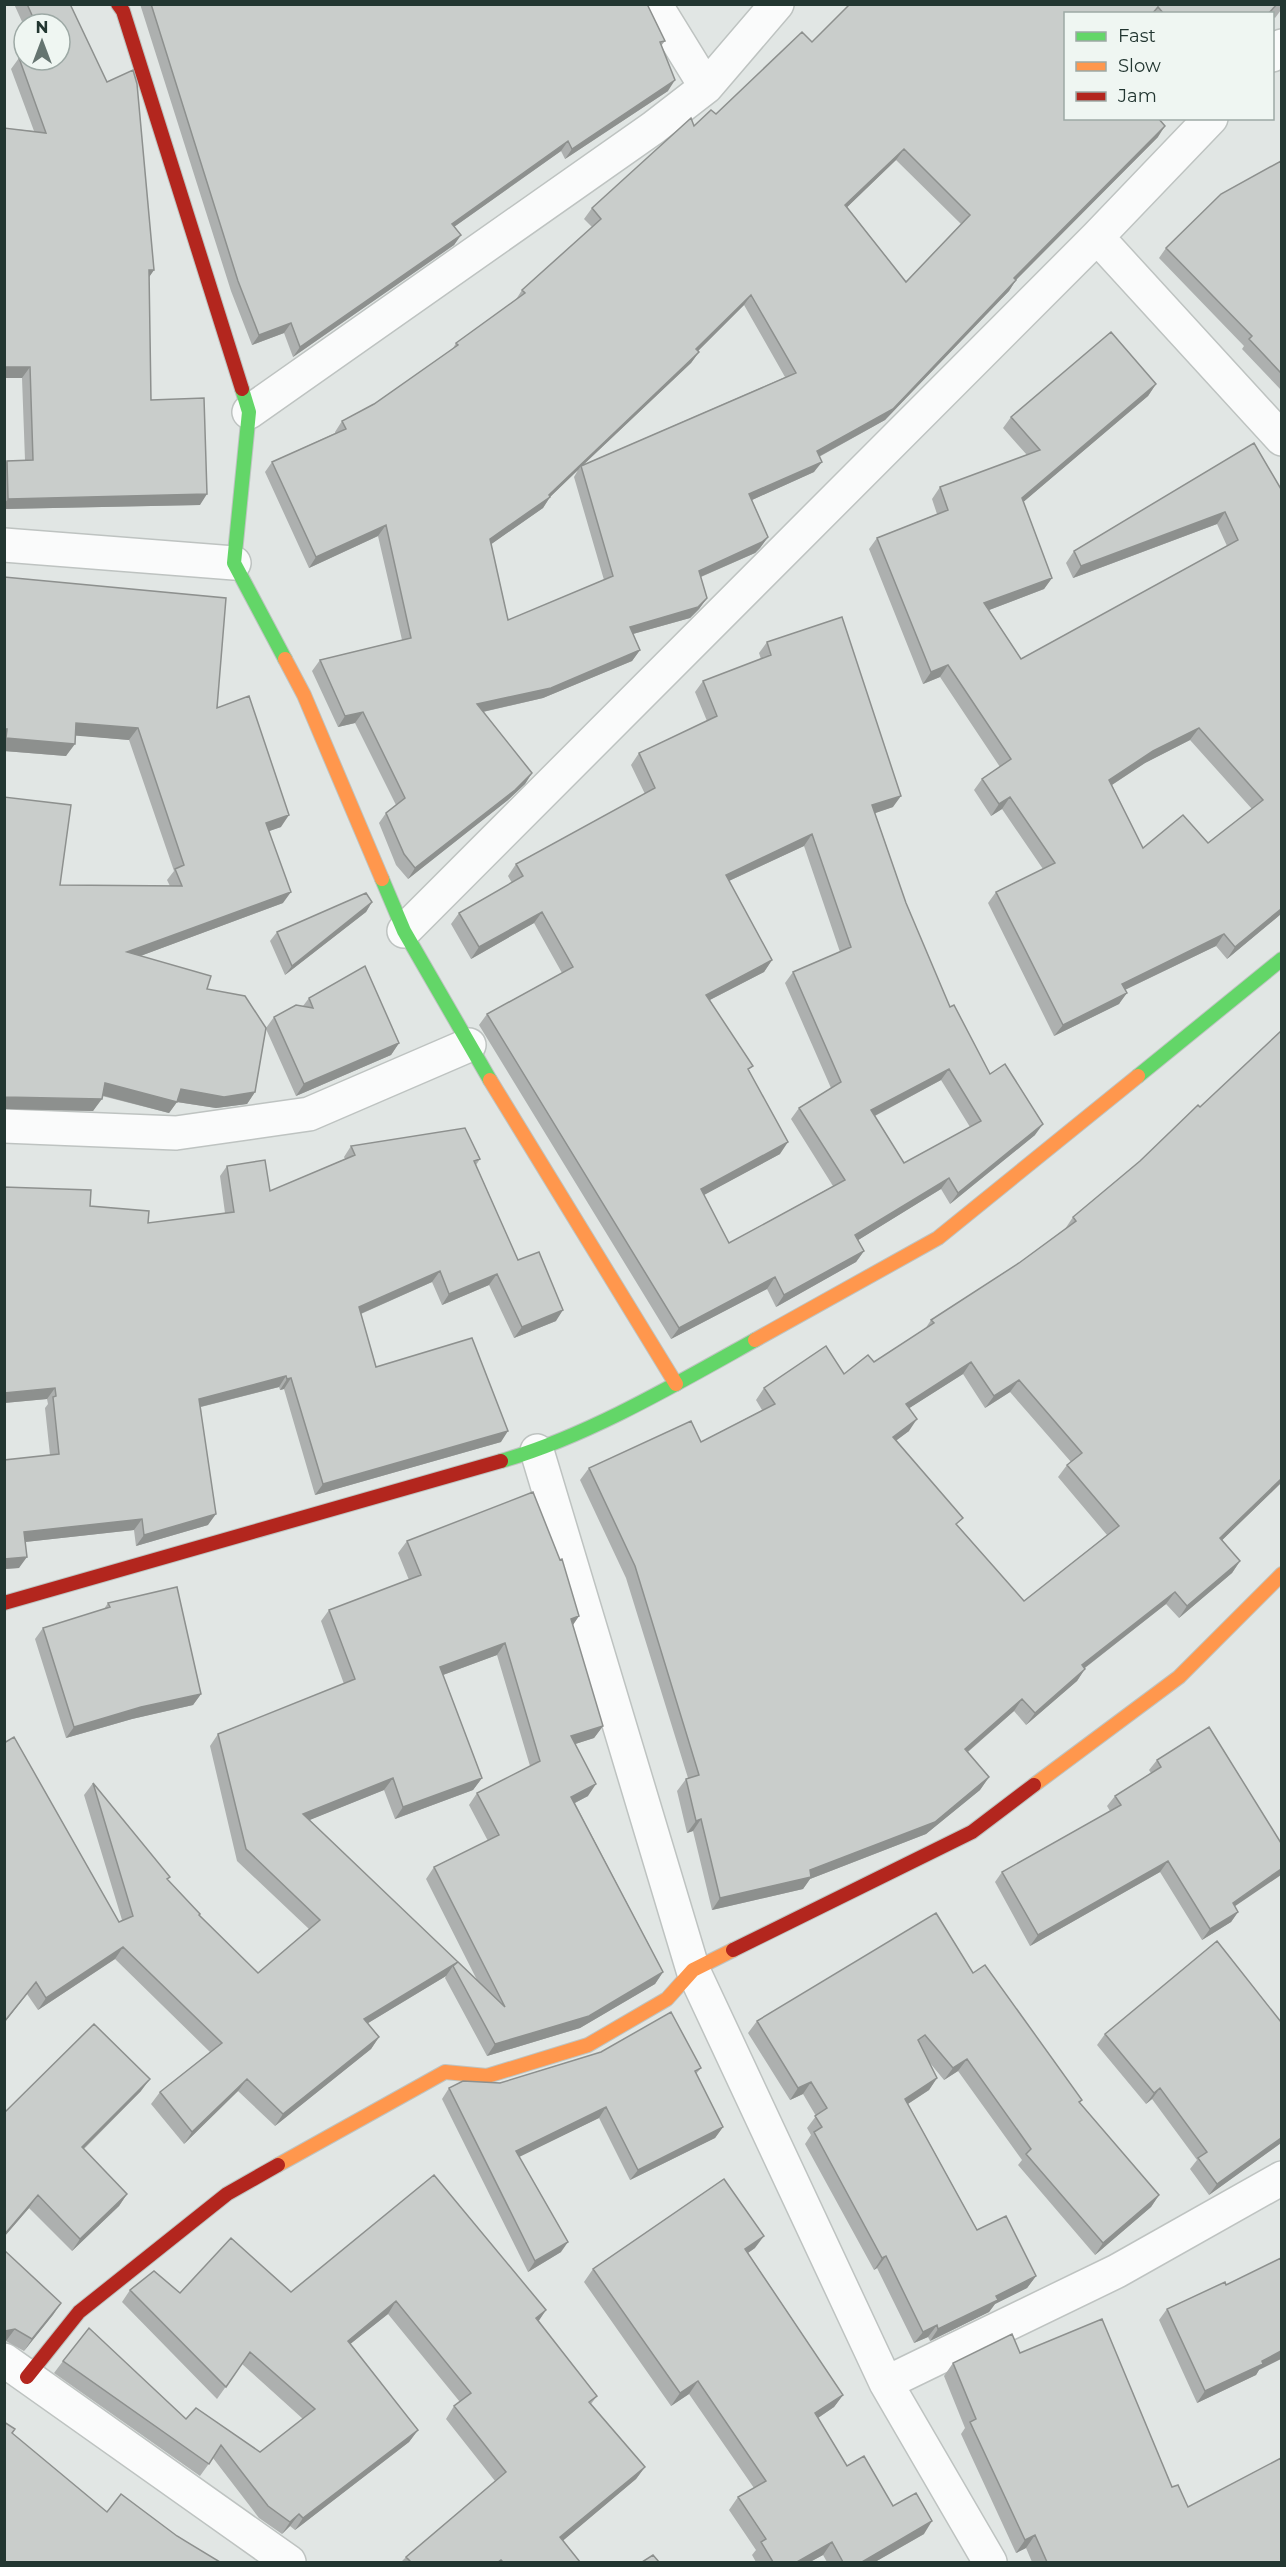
<svg xmlns="http://www.w3.org/2000/svg" width="1286" height="2567" viewBox="0 0 1286 2567" font-family="Montserrat,sans-serif">
<style>
.lines{fill:none;stroke-linecap:round;stroke-linejoin:round}
.street-casing{stroke:#bec3c1;stroke-width:36}
.fast-casing{stroke:#bec4c1;stroke-width:16}
.slow-casing{stroke:#bec4c1;stroke-width:16}
.jam-casing{stroke:#bec4c1;stroke-width:16}
.street{stroke:#fafbfb;stroke-width:33}
.fast{stroke:#63d668;stroke-width:14}
.slow{stroke:#ff974d;stroke-width:14}
.jam{stroke:#b3261e;stroke-width:14}
.wall{fill:#adb0af;fill-rule:evenodd}
.shaded-wall{fill:#8d908e}
.building{fill:#c9cdcb;stroke:#8d908e;stroke-width:1.5;fill-rule:evenodd}
</style>
<rect width="100%" height="100%" fill="#e1e6e4"/>
<g class="lines">
<g class="street-casing">
<path id="street" d="M655,4l51,83
M1272,55l10,-9
M1097,237l185,202
M249,412l404,-284 53,-41 71,-83
M4,545l230,18
M404,931l693,-694 114,-119
M4,1126l172,7 133,-19 160,-69
M537,1451l156,519 193,413 104,179
M4,2360l285,202
M886,2383l231,-112 165,-93"/>
</g>
<g class="fast-casing">
<path id="fast" d="M242,389l7,23 -15,151 51,96
M382,879l22,52 86,149
M1138,1076l144,-117
M501,1461c85,-24 177,-78 254,-121"/>
</g>
<g class="slow-casing">
<path id="slow" d="M285,659l19,36 78,184
M490,1080l186,304
M755,1340l183,-102 200,-162
M1034,1785l145,-108 103,-103
M278,2165l167,-93 42,4 101,-31 79,-46 26,-29 40,-20"/>
</g>
<g class="jam-casing">
<path id="jam" d="M118,4l5,7 119,378
M4,1603l497,-142
M733,1950l239,-118 62,-47
M27,2377l52,-65 148,-118 51,-29"/>
</g>
<use href="#street" class="street"/>
<use href="#fast" class="fast"/>
<use href="#slow" class="slow"/>
<use href="#jam" class="jam"/>
</g>
<path class="wall" d="M14,4h56l84,266 -5,7 2,123 49,105 -196,4v-45l3,-3 18,-1 -3,-82h-18v-250l30,3 -23,-62 8,-11 41,2v-36h-36v2z
M140,4h507l18,37 -4,5 7,45 -103,68 -4,-8 -107,76 7,8 -7,10 -161,112 -9,-24 -32,12 -21,-54z
M850,4h431v6l-6,8 -3,-2v-2h-207l93,123 -142,143 -7,11 -124,129 -66,37 -5,15 -62,28 16,37 -8,11 -5,5 -54,24 6,21 -8,11 -9,9 -57,16 7,16 -8,11 -89,37 -60,14 49,61 -7,11 -17,16 -100,79 -12,-14 -17,-42 7,-10 10,-8 -41,-82 -17,4 -26,-56 8,-11 82,-20 -24,-104 -69,32 -44,-96 7,-10 63,-29v-1l7,-11 32,-17 78,-54 4,-7 59,-42 7,-11 70,-63 -8,-8 8,-11 102,-82 22,-12 96,-72zM896,160l65,64 -55,58 -59,-75zM744,305l41,72 -202,88 108,-102 8,-11 -1,-1zM578,470l-4,7 30,103 -96,40 -17,-76 52,-36 7,-11z
M1281,161v229l-39,-41 2,-3 -85,-88 7,-10z
M1156,384l-8,12 -125,106 29,76 -8,11 -55,21 32,49 206,-113 -10,-22 -144,54 -7,-15 8,-12 180,-108 27,471 -54,45 -11,-13 -91,44 -6,14 -65,32 -66,-133 8,-11 47,-23 -41,-60 -11,7 -17,-26 8,-11 18,-12 -60,-90 -17,7 -54,-135 8,-11 60,-24 -5,-15 8,-12 87,-32 -24,-27 8,-11zM1190,740l62,69 -44,34 -65,5 -31,-63 33,-22z
M4,577l213,131 64,119 -12,4 14,72 -143,53 67,33 59,39 8,-11 29,-11 6,-8 90,45 -8,12 -95,41 -30,-67 -11,63 -8,12 -31,4 -39,-6 -8,11 -67,-17 -9,15 -89,-2v-312l56,88 110,1 -3,-6 7,-9 -45,-131 -54,-5 -9,21 -62,-5z
M767,642l126,165 -18,6 31,90 44,104 40,67 45,61 -85,69 -9,-15 -83,51 6,11 -8,11 -80,45 -9,-18 -96,50 -192,-314 8,-11 75,-41 -28,-50 -63,36 -20,-35 8,-11 53,-30 -4,-7 8,-12 129,-70 -14,-29 8,-12 68,-32 -12,-29 8,-11 58,-22 -2,-6zM804,846l36,106 -47,20 -8,11 46,105 -32,20 -8,11 42,67 -104,57 -26,-48 77,-41 -31,-83 -39,-71 54,-28 8,-12 -43,-79zM941,1080l29,47 -66,36 -29,-47z
M372,902l-6,10 -81,63 -15,-34 7,-9z
M351,1146l129,13 -4,6 42,95 38,61 -42,17 -25,-53 -47,20 -10,-23 -71,32 15,53 125,75 -186,53 -31,-106 -4,1 -1,-3 -78,20 7,118 -72,21 -2,-16 -109,12 -6,26 -15,1v-109l46,-5 -5,-47 3,-4 -1,-5 -43,4v-216l86,19 58,17 77,-10 -5,-37 7,-10 43,25 75,-32 -1,-2z
M1073,1217l208,266 -59,57 18,21 -8,12 -53,45 -13,-14 -81,64 -8,13 -51,44 -12,-14 -46,41 21,25 -9,13 -54,44 -116,45 -7,10 -91,21 -19,-79 -6,2 -10,-42 9,-12 2,-1 -62,-200 -46,-98 9,-12 112,-26 61,-32 -6,-10 8,-12 80,-14 30,-12 51,-33 6,-9 88,-57 46,-34zM963,1374l22,34 25,-16 61,70 -4,3 -9,12 49,58 -83,66 -66,-75 -62,-86 13,-9v-23z
M407,1541l172,75 -7,9 31,101 -9,12 -19,6 13,52 -13,7 88,169 -8,12 -75,44 -93,28 -42,-78 1,-2 -78,47 11,14 -8,12 -96,77 -37,-35 -54,53 -33,-40 9,-12 50,-40 -95,-93 -77,51 -11,-16 -23,29v-280l115,179 3,-2 -38,-125 9,-12 74,97 32,36 59,57 51,-44 -72,-68 -27,-115 8,-12 126,-50 -23,-63 8,-11 80,-30 -11,-27zM497,1655l33,111 -53,27 -8,12 19,36 -54,26 -8,12 51,101 -168,-160 75,-30 11,29 78,-29 9,-12 -39,-103z
M108,1603l93,91 -8,11 -61,14 -66,19 -31,-99 8,-11 61,-19z
M1209,1727l26,180 3,5 -7,10 -29,18 -42,-68 -130,74 -35,-64 7,-10 108,-61 -3,-5 8,-10 36,-23 -2,-3 8,-10z
M973,1973l109,127 -2,3 79,92 -8,12 -56,48 -77,-90 4,-5 -64,-89 -14,9 -14,-17 7,15 -8,12 -21,14 69,126 59,46 -9,12 -32,16 -6,8 -59,29 -2,-4 -14,6 -37,-75 -3,2 -69,-126 6,-9 -4,-7 9,-12 -13,-22 -13,6 -42,-67 9,-12z
M1105,2034l176,109 -72,52 -19,-26 7,-9 -45,-61 -6,5 -49,-59z
M701,2068l-5,6 27,53 -8,11 -85,42 -31,-62 -80,38 42,96 -33,20 -86,-173 7,-11z
M141,2091l-57,58 43,45 -8,12 -47,45 -43,-43 -25,29v-124z
M755,2248l-7,5 95,142 -9,12 -16,11 29,48 46,40 31,28 -49,28h-48l-4,-7 -13,7h-54l-4,-7 4,-5 -27,-40 9,-13 16,-9 -65,-94 -18,12 -87,-124 9,-13z
M4,2250l57,53 -37,48 -18,-10 -2,1z
M130,2290l50,3 111,-1 255,18 -8,11 59,75 -6,8 54,63 -9,12 -73,61 17,22h-179l5,-5 89,-76 -49,-62 8,-13 6,-4 -72,-88 -38,30 68,86 -9,12 -114,88 -5,-4 -8,8 -23,-16 -46,-60 -13,18 -146,-103 9,-12 123,58 74,33 43,-33 -61,-55 -25,35 -95,-97z
M1167,2309l92,61 -3,5 -59,28 -38,-83z
M1020,2353l152,134 16,20 93,55h-249l-6,-14 -10,5 -55,-119 4,-6 -21,-52 9,-13z"/>
<path class="shaded-wall" d="M675,80l-7,11 -103,68 7,-10z
M1165,126l-7,11 -151,152 7,-11z
M568,141l-7,10 -117,83 8,-10z
M904,149l-8,11 -58,56 7,-11z
M461,235l-7,10 -161,112 7,-10z
M149,270h5l-7,10z
M1016,280l-7,11 -124,129 -76,42 8,-11z
M751,295l-7,10 -55,55 7,-11z
M291,323l-7,10 -32,12 7,-10z
M699,352l-8,11 -110,104v-1l-3,4 -29,28 1,-1 -7,11 -60,42 7,-11 59,-44z
M4,367h26l-8,11h-18z
M1156,384l-8,12 -134,114 8,-12z
M822,462l-8,10 -73,33 8,-11z
M207,494l-7,11 -196,4v-5l4,-5z
M1225,512l-8,12 -144,54 8,-12z
M386,525l-8,11 -69,32 7,-11z
M768,537l-8,11 -5,5 -64,28 8,-10z
M1052,578l-8,11 -68,26 8,-12z
M707,598l-8,11 -9,9 -68,19 8,-10z
M640,650l-8,11 -89,37 -74,17 8,-11z
M948,665l-8,12 -17,7 8,-12z
M363,712l-8,11 -17,4 7,-11z
M76,723l62,5 -9,12 -61,-5z
M1199,728l-9,12 -45,23 -44,29 8,-12 44,-29z
M6,738l69,6 -9,12 -62,-5v-10z
M532,773l-7,11 -17,16 -100,79 7,-11z
M901,796l-8,11 -29,10 8,-12z
M1010,797l-8,12 -11,7 8,-12z
M289,815l-8,12 -23,8 8,-12z
M812,834l-8,12 -86,40 8,-11z
M291,892l-8,11 -164,61 8,-12z
M372,902l-6,10 -81,63 7,-9z
M1281,909v5l-54,45 8,-12z
M542,912l-8,11 -63,36 8,-12z
M1224,934l-8,12 -102,49 8,-11z
M772,960l-8,12 -66,34 8,-11z
M1127,993l-8,11 -65,32 9,-11z
M399,1043l-8,12 -95,41 8,-12z
M949,1069l-8,11 -78,42 8,-12z
M105,1083l76,6 74,3 -8,12 -31,4 -39,-6 -8,11 -72,-19z
M4,1097l98,2 -9,12 -89,-2z
M1043,1124l-8,11 -85,69 8,-11z
M788,1142l-8,12 -87,47 8,-12z
M949,1178l-8,11 -94,58 8,-12z
M864,1251l-8,11 -80,45 8,-12z
M440,1271l-8,11 -81,36 8,-11z
M497,1274l-8,11 -47,20 7,-11z
M775,1277l-8,12 -96,50 8,-11z
M563,1310l-7,11 -42,17 8,-11z
M971,1362l-8,12 -66,42 9,-12z
M286,1376l-7,11 -87,22 7,-10z
M291,1378l-7,11 -4,1 7,-11z
M1019,1380l-9,12 -25,16 9,-12z
M55,1388l-8,11 -43,4v-10z
M917,1419l-8,12 -24,18 8,-12z
M508,1431l-7,11 -186,53 8,-11z
M1281,1479v4l-69,67 8,-12z
M216,1514l-8,11 -72,21 8,-11z
M142,1519l-8,11 -118,13 8,-11z
M27,1557l-8,11 -15,1v-10z
M1240,1561l-8,12 -53,45 8,-12z
M1175,1592l-9,12 -93,73 9,-12z
M579,1616l-8,12v-9z
M505,1643l-8,12 -65,24 8,-12z
M1085,1669l-8,12 -51,44 9,-12z
M201,1694l-8,11 -61,14 -66,19 8,-11 67,-20z
M1022,1699l-8,12 -57,50 8,-12z
M603,1726l-9,12 -31,10 8,-12z
M989,1777l-9,13 -54,44 -116,45 -7,10 -91,21 8,-12 90,-28z
M393,1778l-9,12 -89,36 8,-12z
M482,1778l-9,12 -78,29 8,-12z
M596,1784l-8,12 -25,13 8,-12z
M701,1819l-8,12 -6,2 9,-12z
M1168,1861l-8,11 -130,74 8,-11z
M1281,1869v6l-56,38 8,-10z
M1238,1912l-7,10 -29,18 8,-11z
M123,1947l-8,12 -77,51 8,-12z
M458,1962l-5,4 -7,10 -91,55 9,-12z
M663,1972l-8,12 -75,44 -93,28 8,-12z
M36,1982l-9,12 -23,29v-1z
M379,2037l-8,12 -96,77 8,-12z
M967,2059l-9,12 -14,9 9,-12z
M937,2078l-8,12 -32,21 8,-12z
M150,2079l-9,12 -68,68 9,-12z
M247,2079l-9,12 -54,53 8,-12z
M811,2082l-8,12 -13,6 8,-12z
M1160,2088l-8,11 -6,5 8,-11z
M606,2107l-7,11 -90,44 7,-11z
M723,2127l-8,11 -85,42 8,-10z
M1281,2138v5l-72,52 8,-11z
M127,2194l-8,12 -47,45 8,-12z
M38,2195l-9,13 -25,29v-2z
M1159,2195l-8,12 -56,48 8,-12z
M764,2236l-9,12 -19,13 9,-12z
M568,2242l-7,10 -33,20 7,-11z
M886,2256l-9,12 -3,2 8,-12z
M1036,2276l-9,12 -32,16 -6,8 -59,29 8,-12 58,-33z
M396,2301l-8,13 -49,39 9,-12z
M61,2303l-8,12 -29,36 8,-12z
M546,2310l-8,12 -2,-4z
M937,2325l-9,12 -14,6 9,-11z
M15,2329l-9,12 -2,1 1,-11z
M1281,2351v8l-22,11 -3,5 -59,28 8,-12z
M698,2381l-9,13 -18,12 9,-13z
M843,2395l-9,12 -28,19 9,-13z
M418,2430l-9,12 -114,88 8,-12z
M645,2467l-9,12 -84,71 8,-13z
M299,2514l-9,12 -8,8 8,-12z
M932,2521l-8,13 -49,28h-13z
M1035,2535l-9,13 -10,5 9,-13z
M832,2542l-9,13 -13,7h-13z"/>
<path class="building" d="M27,4h43l37,78 26,-12 4,14 17,186h-5l2,130 53,-2 3,96 -199,5 -1,-38 26,-1 -3,-93h-26v-239l42,5 -27,-75 5,-2v4h36v-36h-24z
M151,4h496l18,37 -5,1 15,38 -103,69 -4,-8 -116,83 9,11 -161,112 -9,-24 -32,12 -21,-54z
M850,4h427l-9,10h-104l-6,-7 -6,7h-87v104h93l7,8 -151,152 2,2 -123,129 -76,42 5,11 -73,32 19,43 -6,5 -63,29 8,27 -9,9 -68,20 10,23 -89,38 -74,16 55,69 -17,17 -100,78 -11,-14 -18,-41 19,-15 -42,-86 -18,4 -25,-56 91,-22 -25,-113 -70,32 -44,-95 74,-33 -4,-8 32,-17 84,-59 -2,-2 69,-50 -3,-3 79,-71 -9,-11 99,-90 3,8 17,-16 5,4 86,-82 10,10zM904,149l66,66 -64,67 -61,-77zM751,295l45,78 -215,93 32,110 -105,44 -18,-81 60,-42 -1,-2 150,-143 -3,-3z
M1281,161v212l-32,-34 3,-3 -86,-88 55,-54z
M1111,332l45,52 -134,114 30,80 -68,25 37,56 217,-119 -13,-28 -144,54 -7,-15 180,-108 27,46v420l-46,38 -11,-13 -102,50 5,9 -64,32 -67,-133 59,-29 -45,-66 -11,7 -17,-25 29,-20 -63,-94 -17,7 -54,-134 71,-28 -8,-23 100,-37 -29,-33zM1199,728l64,72 -55,43 -25,-28 -40,33 -34,-68 44,-29z
M4,577l222,21 -9,110 32,-12 40,119 -23,8 25,69 -164,60 84,24 -4,13 38,7 21,32 -11,64 -31,5 -43,-8 -4,13 -72,-19 -3,16 -98,-2v-300l67,8 -11,80 122,1 -7,-17 9,-4 -46,-137 -62,-5 -1,21 -69,-6 1,-9h-3z
M842,617l59,179 -29,9 34,98 44,104 4,-2 36,69 15,-10 38,60 -85,69 -9,-15 -94,57 9,16 -80,44 -9,-18 -96,51 -192,-314 86,-47 -31,-55 -63,35 -20,-34 64,-37 -7,-12 139,-76 -16,-35 78,-37 -14,-35 68,-26 -4,-13zM812,834l39,113 -58,25 48,110 -42,26 46,72 -116,63 -28,-54 87,-47 -40,-73 5,-3 -47,-71 66,-35 -46,-85zM949,1069l32,52 -77,42 -33,-53z
M366,893l6,9 -80,64 -15,-34z
M365,966l34,77 -95,41 -30,-67 22,-12 17,3 -4,-10z
M1281,1031v448l-61,59 20,23 -53,45 -12,-14 -93,73 3,4 -50,44 -13,-14 -57,50 24,28 -54,45 -125,48 1,7 -91,21 -19,-79 -5,2 -10,-42 13,-4 -64,-209 -46,-98 102,-47 10,21 74,-38 -11,-16 62,-42 18,28 24,-19 6,7 60,-39 -3,-3 88,-57 57,-42 -3,-4 67,-56 58,-56 2,2zM971,1362l23,34 25,-16 63,73 -15,12 52,61 -95,75 -68,-77 7,-6 -70,-81 24,-18 -11,-15z
M465,1128l15,31 -6,2 44,99 21,-8 24,58 -41,17 -25,-53 -48,20 -9,-23 -81,36 17,60 96,-29 36,93 -185,53 -32,-106 -4,1 -1,-3 -87,23 17,115 -72,21 -2,-16 -118,13 3,25 -23,2v-99l55,-6 -6,-57 3,-1 -1,-8 -51,5v-206l87,3 -1,16 59,5 -1,12 86,-11 -7,-46 38,-6 5,31 85,-36 -4,-9z
M533,1492l27,68 2,-1 17,57 -8,3 32,107 -32,10 25,48 -25,13 92,175 -74,44 -94,28 -42,-78 5,-4 47,45 -71,-140 65,-32 -22,-42 63,-32 -35,-118 -65,24 42,111 -79,29 -10,-29 -90,36 155,148 -94,57 15,18 -96,77 -36,-35 -55,53 -32,-40 62,-49 -99,-96 -77,51 -10,-16 -32,40v-279l10,-6 105,185 14,-6 -40,-133 77,94 -3,2 33,35 -1,1 59,58 62,-53 -74,-71 -28,-115 137,-55 -26,-69 92,-35 -14,-34z
M177,1587l24,107 -60,13 -67,20 -31,-99 67,-21 -2,-4z
M1209,1727l72,116v26l-48,34 5,9 -28,17 -42,-68 -130,74 -36,-63 119,-67 -6,-9 46,-29 -4,-7z
M936,1913l37,60 12,-8 97,135 -3,2 80,93 -56,48 -77,-89 5,-5 -64,-90 -14,9 -28,-33 -7,5 19,38 -32,21 72,131 29,-14 30,60 -40,20 2,4 -60,29 -1,-4 -14,7 -37,-76 -4,2 -68,-126 8,-5 -7,-11 12,-8 -16,-26 -13,6 -41,-67z
M1217,1941l64,81v116l-64,46 -19,-26 9,-6 -47,-64 -6,5 -49,-59z
M671,2012l30,56 -6,3 28,56 -85,43 -32,-63 -90,44 52,91 -33,19 -86,-173 14,-7 37,2 101,-31z
M94,2024l56,55 -68,68 45,47 -47,45 -42,-44 -34,40v-122z
M434,2175l112,135 -10,8 61,78 -8,6 56,65 -85,70 20,25h-77l-2,-2 -3,2h-87l-5,-5 100,-85 -52,-66 17,-13 -75,-92 -48,40 70,89 -115,88 -4,-4 -9,8 -22,-16 -47,-61 -12,19 -146,-103 26,-33 97,91 10,-11 64,44 55,-43 -65,-57 -24,35 -96,-97 24,-19 26,22 51,-55 60,54z
M724,2179l40,57 -19,13 98,146 -28,18 32,53 17,-10 29,50 23,-13 16,28 -70,41h-19l-11,-20 -35,20h-24l-12,-20 5,-3 -28,-42 28,-16 -68,-100 -18,12 -87,-124z
M4,2250l57,53 -29,36 -17,-10 -10,2 -1,-1z
M1281,2258v93l-19,10 1,3 -58,27 -38,-82 58,-27 1,3z
M1102,2319l70,168 6,-2 10,22 93,-49v104h-234l-12,-27 -10,5 -55,-118 6,-3 -23,-56 59,-29 8,19z
M4,2422l11,7 -3,4 95,79 14,-18 56,42 43,26h-216z
M653,2555l6,7h-17z"/>
<rect width="1286" height="2567" fill="none" stroke="#223631" stroke-width="12"/>
<rect x="1064" y="12" width="210" height="108" fill="#eff6f2" stroke="#9da9a5" stroke-width="1.5"/>
<rect x="1076" y="32" width="30" height="9" fill="#63d668" stroke="#9da9a5" stroke-width="1.5"/>
<text x="1118" y="42" font-size="18" fill="#223631">Fast</text>
<rect x="1076" y="62" width="30" height="9" fill="#ff974d" stroke="#9da9a5" stroke-width="1.5"/>
<text x="1118" y="72" font-size="18" fill="#223631">Slow</text>
<rect x="1076" y="92" width="30" height="9" fill="#b3261e" stroke="#9da9a5" stroke-width="1.5"/>
<text x="1118" y="102" font-size="18" fill="#223631">Jam</text>
<g transform="translate(42 42)"><circle r="28" fill="#eff6f2" stroke="#9da9a5" stroke-width="1.5"/>
<path d="M0-4.5L10 22L0 15L-10 22Z" fill="#657470"/>
<text y="-9" font-size="16" font-weight="bold" text-anchor="middle" fill="#223631">N</text>
</g>
</svg>
